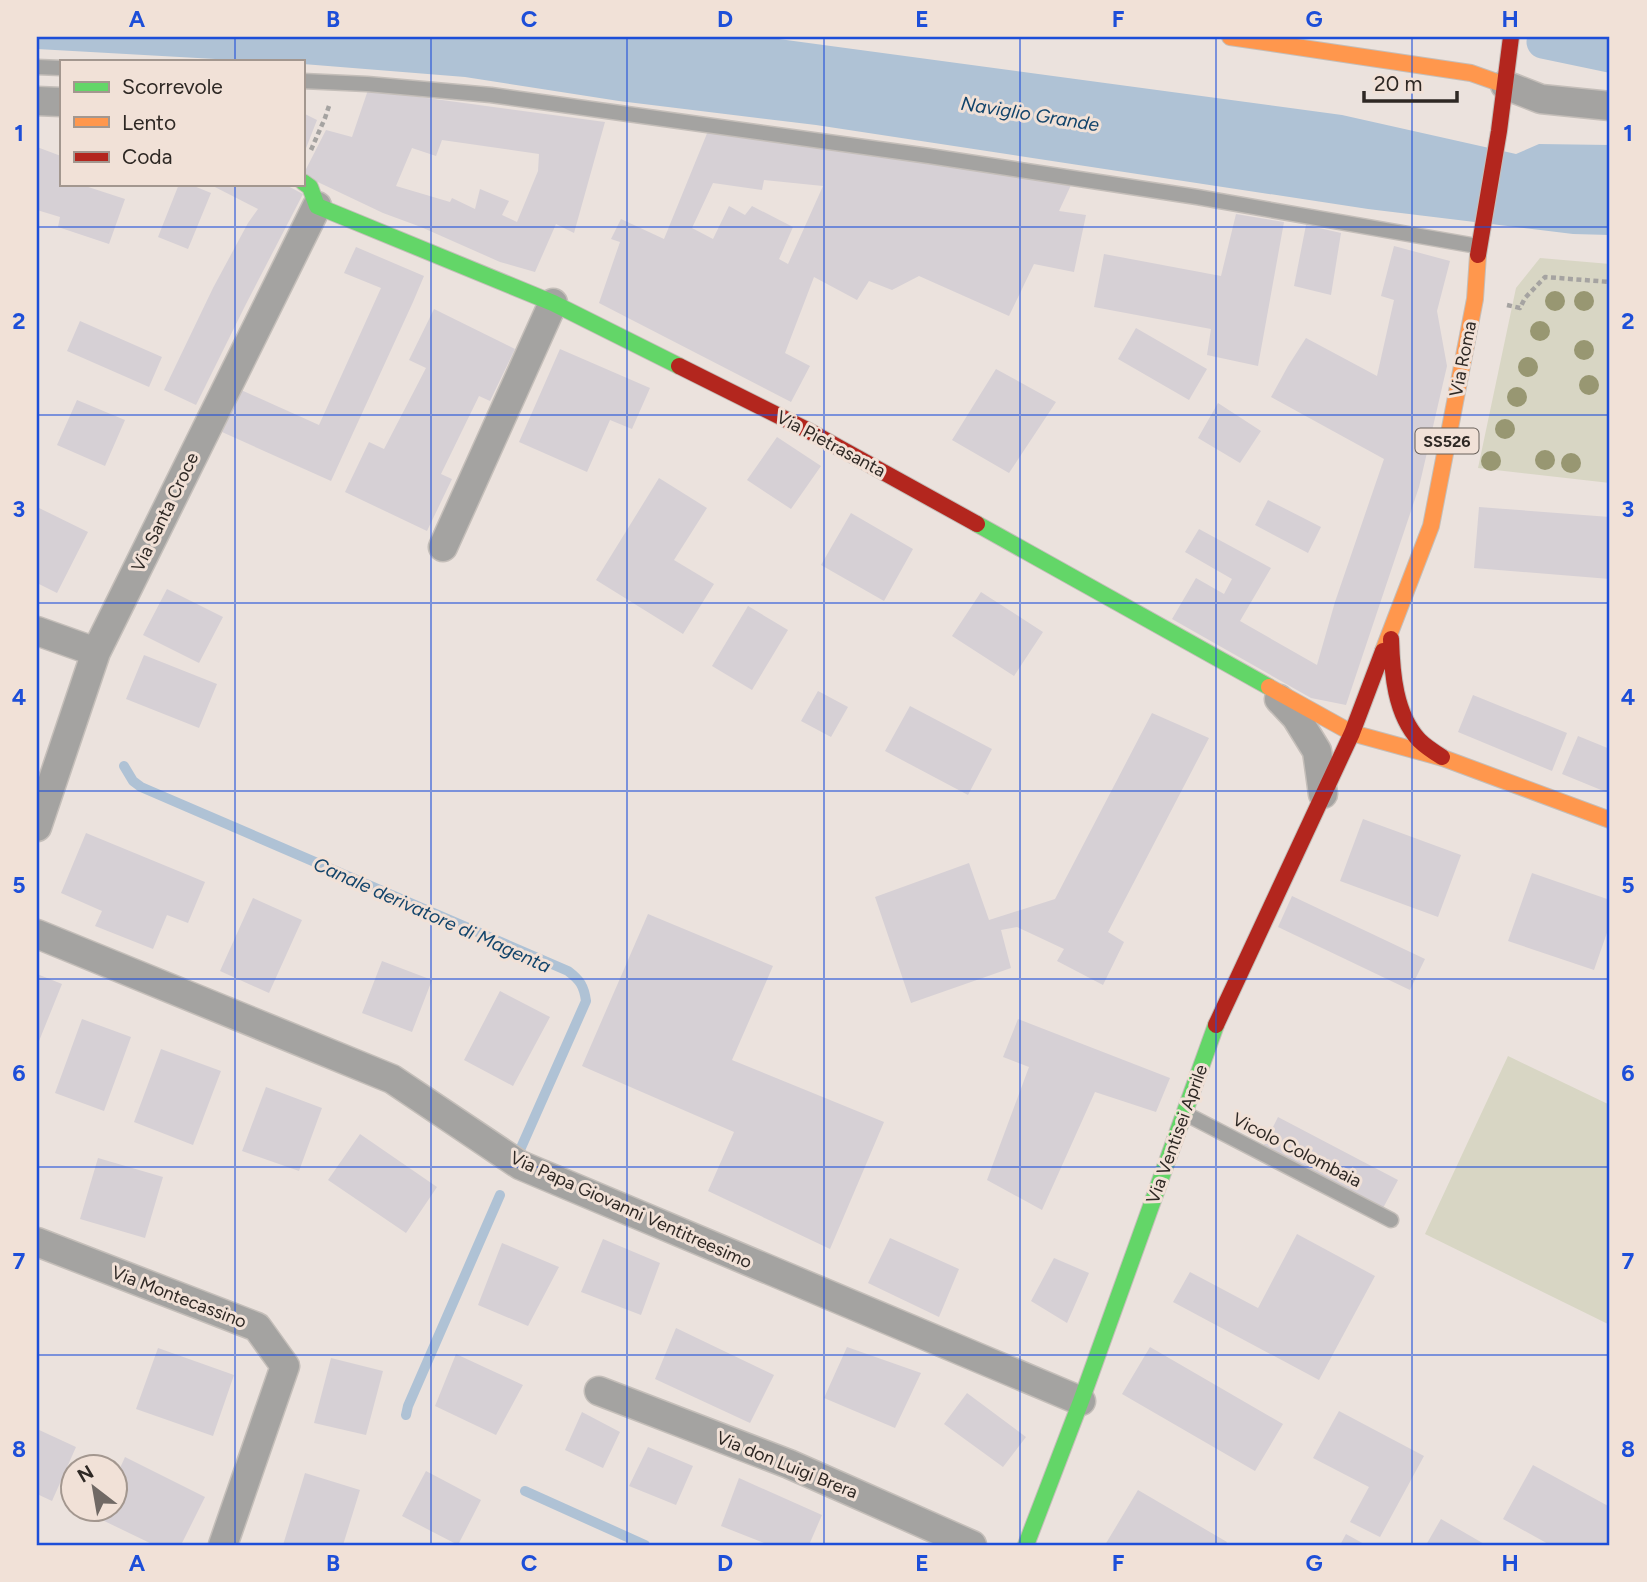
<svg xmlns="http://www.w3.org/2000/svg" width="1647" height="1582" viewBox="0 0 1647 1582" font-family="Figtree,sans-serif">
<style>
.green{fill:#d8d6c4}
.water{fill:#afc2d5}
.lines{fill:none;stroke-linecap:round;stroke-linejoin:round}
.stream{stroke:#afc2d5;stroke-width:10}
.canal{stroke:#afc2d5;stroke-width:33}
.building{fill:#d6d0d5;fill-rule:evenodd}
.lane-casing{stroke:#c4beb9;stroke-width:17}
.street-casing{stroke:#c4beb9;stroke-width:31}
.fast-casing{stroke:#c4beb9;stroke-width:18}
.slow-casing{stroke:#c4beb9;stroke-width:18}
.jam-casing{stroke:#c4beb9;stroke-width:18}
.path{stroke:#a5a3a1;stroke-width:4.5;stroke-dasharray:5 3.5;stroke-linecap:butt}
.lane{stroke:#a4a3a1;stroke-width:14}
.street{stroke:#a4a3a1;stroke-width:28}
.fast{stroke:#63d668;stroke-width:16}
.slow{stroke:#ff974d;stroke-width:16}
.jam{stroke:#b3261e;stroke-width:16}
.tree{fill:#989772}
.grid{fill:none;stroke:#1d4ed8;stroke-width:2;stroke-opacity:0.55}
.labels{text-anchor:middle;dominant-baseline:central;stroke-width:6;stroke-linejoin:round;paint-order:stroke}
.shield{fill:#f1e1d7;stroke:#68605a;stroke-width:2}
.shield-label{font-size:16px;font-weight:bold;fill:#2e2824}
.street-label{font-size:18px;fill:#2e2824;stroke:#f1e1d7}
.water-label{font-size:19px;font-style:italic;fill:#11436a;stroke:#f1e1d7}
.neatline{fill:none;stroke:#1d4ed8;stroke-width:2.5}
.grid-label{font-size:23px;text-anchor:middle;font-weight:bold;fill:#1d4ed8}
</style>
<rect width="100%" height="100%" fill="#ebe2dd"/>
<path class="green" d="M1540,258l70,6v219l-132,-15 38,-180z
M1508,1056l102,49v220l-185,-91z"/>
<path class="water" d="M37,37h727l578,78 174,39 23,-10 71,1v90l-37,-1 -205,-25 -552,-84 -197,-24 -154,-24 -162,-13v-3h-52l-214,-12z"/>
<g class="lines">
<path class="stream" d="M124,766l9,15 8,6 427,184c12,9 16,15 18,30l-66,149
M406,1415l2,-9 92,-211
M525,1491l120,54"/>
<path class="canal" d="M1543,42l67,14"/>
</g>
<path class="building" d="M368,90l237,32 -31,111 -18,-9 -21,48 -35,-10 -79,-35 -38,-14 -80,-38 23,-45 26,7zM442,140l97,14 -1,17 -21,51 -15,-7 7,-14 -29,-12 -5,20 -23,-11 -2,4 -54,-16 16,-38 24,8z
M303,113l14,7 -14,36z
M708,131l363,54 -12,26 27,4 -12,57 -40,-8 -25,52 -90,-40 -27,14 -23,-9 -12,19 -43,-23 -29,76 25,13 -19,36 -192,-99 21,-61 -9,-3 10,-20 43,20zM764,180l59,6 -35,78 -9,-5 14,-32 -41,-21 -7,9 -16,-9 -16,33 -21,-11 21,-45 49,7z
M37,147l24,9v28h18l46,15 -16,45 -51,-17 2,-10 -23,-7z
M179,184h10l22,9 -23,56 -30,-12z
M209,184h75l19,10 -57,110 -50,101 -32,-15 49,-102 35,-65 10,-14z
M1236,214l48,8 -26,144 -51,-11 4,-26 -117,-22 10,-53 117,22z
M1306,225l35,8 -10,62 -37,-9z
M1394,246l56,15 -13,50 10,55 -28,121 -73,218 -35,-7 -139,-79 24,-41 28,16 8,-15 -47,-27 14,-23 72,39 -31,53 77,44 18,-63 49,-143 -113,-62 17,-31 18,-28 71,38 17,-76 -13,-4z
M356,247l68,29 -11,26 -82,179 -109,-49 19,-42 78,35 62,-137 -37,-15z
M434,309l81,40 -25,52 -11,-5 -38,78 11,5 -25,52 -82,-39 24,-50 15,7 42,-81 -17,-8z
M80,321l82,36 -13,30 -82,-36z
M1136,328l71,41 -18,31 -71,-41z
M560,349l90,39 -18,41 -22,-9 -23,52 -68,-30z
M996,369l60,33 -47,71 -57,-33z
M77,400l48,20 -20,46 -48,-21z
M1218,403l43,28 -21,32 -42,-25z
M777,437l44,29 -30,43 -44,-29z
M659,478l48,30 -33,52 40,24 -31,50 -87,-54z
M1268,500l53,27 -13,26 -53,-28z
M37,507l51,25 -31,61 -20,-10z
M1479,507l131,10v62l-136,-11z
M851,513l62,36 -29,52 -63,-36z
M167,589l56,28 -24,46 -56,-28z
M981,592l62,40 -29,44 -62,-40z
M748,606l40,24 -36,60 -40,-24z
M144,655l73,29 -18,44 -73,-29z
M818,691l30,16 -17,30 -30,-16z
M1473,695l94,38 -15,38 -94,-39z
M910,706l82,43 -24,46 -83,-44z
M1152,713l57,25 -101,194 16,10 -21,43 -46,-24 7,-12 -47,-22 -16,3 10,38 -100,35 -36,-106 94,-34 20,57 66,-21z
M1578,736l32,13v31l-4,12 -44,-18z
M1363,819l98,36 -23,62 -98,-36z
M86,833l119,49 -17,41 -21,-8 -14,34 -58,-23 7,-15 -41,-18z
M1532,873l78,27v24l-16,46 -86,-29z
M1292,896l133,63 -15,31 -132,-63z
M253,898l49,22 -33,73 -49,-22z
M648,914l125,52 -41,94 152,62 -54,127 -122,-58 26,-59 -152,-66z
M382,961l50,19 -20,52 -50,-19z
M37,974l25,10 -25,62z
M500,991l50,26 -37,69 -49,-26z
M82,1019l49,18 -27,74 -49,-18z
M1018,1019l152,59 -14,34 -61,-20 -53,118 -55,-30 42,-113 -26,-10z
M161,1049l60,22 -28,74 -59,-23z
M266,1087l56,21 -23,63 -57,-20z
M1278,1117l120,63 -16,30 -119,-63z
M360,1134l77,53 -31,46 -78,-53z
M98,1158l65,19 -18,61 -65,-19z
M1297,1234l78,42 -56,104 -146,-78 17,-30 68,36z
M890,1238l69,31 -20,48 -71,-34z
M603,1239l57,24 -19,52 -60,-23z
M502,1243l57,24 -31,59 -50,-21z
M1054,1258l35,15 -22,50 -36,-22z
M676,1328l98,47 -24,48 -95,-44z
M847,1347l74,26 -26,55 -71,-30z
M1150,1347l133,77 -28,47 -133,-77z
M158,1348l76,27 -21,61 -77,-27z
M456,1354l67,31 -27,50 -61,-29z
M331,1358l52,13 -17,64 -52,-12z
M967,1393l59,44 -23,30 -59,-43z
M1339,1411l85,45 -44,81 -30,-15 19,-35 -56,-29z
M582,1412l38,20 -17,36 -38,-18z
M37,1429l39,18 -24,54 -15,-7z
M648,1447l45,19 -17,39 -47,-19z
M125,1457l80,40 -24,48h-27l-58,-28 4,-9h16v-31z
M1533,1465l77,42v38h-60l-47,-26z
M426,1471l55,29 -23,45 -56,-29z
M305,1473l55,17 -17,55h-60z
M739,1478l83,37 -13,30h-40l-48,-19z
M1138,1490l89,52 -2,3h-120z
M1441,1519l45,26h-60z
M1346,1534l20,11h-26z"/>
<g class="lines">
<g class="lane-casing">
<path id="lane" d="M37,67l24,1
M303,81l64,3 124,11 438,61 268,41 280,49
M1186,1114l205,106"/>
</g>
<g class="street-casing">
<path id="street" d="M1505,85l36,14 69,7
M37,101l24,1
M443,547l110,-244
M37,631l59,21
M1279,699l17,18 21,34 6,43
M37,827l59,-175 221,-446
M37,934l355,145 128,86 561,236
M37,1242l220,85 28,39 -62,179
M599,1391l190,73 183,81"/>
</g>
<g class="fast-casing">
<path id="fast" d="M303,182l7,5 7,19 236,97 126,63
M977,524l292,163
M1026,1545l55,-144 135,-376"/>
</g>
<g class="slow-casing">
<path id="slow" d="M1230,37l241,36 34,12
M1383,651l48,-125 44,-227 3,-44
M1269,687l83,46
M1352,733l91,25 167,62"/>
</g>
<g class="jam-casing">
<path id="jam" d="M1478,255l21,-124 12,-94
M679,366l130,65 168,93
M1391,639c1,34 4,75 28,101 7,7 15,12 23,17
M1216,1025l136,-292 31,-82"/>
</g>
<path class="path" d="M311,150l14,-32 5,-15
M1507,305l13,3 5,-10 20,-21 65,5"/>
<use href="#lane" class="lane"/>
<use href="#street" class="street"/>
<use href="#fast" class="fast"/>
<use href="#slow" class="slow"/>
<use href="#jam" class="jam"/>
</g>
<g class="tree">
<circle cx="1555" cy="301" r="10"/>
<circle cx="1584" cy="301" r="10"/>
<circle cx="1540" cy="331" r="10"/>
<circle cx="1584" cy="350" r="10"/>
<circle cx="1528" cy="367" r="10"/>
<circle cx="1589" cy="385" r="10"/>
<circle cx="1517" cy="397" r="10"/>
<circle cx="1505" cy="429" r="10"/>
<circle cx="1545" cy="460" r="10"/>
<circle cx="1491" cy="461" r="10"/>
<circle cx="1571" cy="463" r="10"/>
</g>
<path class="grid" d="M235,37v24M431,37v1508M627,37v1508M824,37v1508M1020,37v1508M1216,37v1508M1412,37v1508M235,184v1361M37,227h1573M37,415h1573M37,603h1573M37,791h1573M37,979h1573M37,1167h1573M37,1355h1573"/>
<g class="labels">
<rect class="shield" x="1415.5" y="428.5" width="63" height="25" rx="5"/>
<g class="shield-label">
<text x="1447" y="441">SS526</text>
</g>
<g class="street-label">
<text transform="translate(1463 359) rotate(-79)">Via Roma</text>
<text transform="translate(831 444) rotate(28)">Via Pietrasanta</text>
<text transform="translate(165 512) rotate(-64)">Via Santa Croce</text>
<text transform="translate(1177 1134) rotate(-70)">Via Ventisei Aprile</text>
<text transform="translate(1297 1150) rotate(27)">Vicolo Colombaia</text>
<text transform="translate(631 1210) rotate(24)">Via Papa Giovanni Ventitreesimo</text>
<text transform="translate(179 1297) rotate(21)">Via Montecassino</text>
<text transform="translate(787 1465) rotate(22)">Via don Luigi Brera</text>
</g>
<g class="water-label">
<text transform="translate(1030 114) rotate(9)">Naviglio Grande</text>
<text transform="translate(432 915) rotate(24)">Canale derivatore di Magenta</text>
</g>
</g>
<rect width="1647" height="1582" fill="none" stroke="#f1e1d7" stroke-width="77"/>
<rect x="60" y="60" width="245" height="126" fill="#f1e1d7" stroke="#a3978f" stroke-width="2"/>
<rect x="74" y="82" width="35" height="10" fill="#63d668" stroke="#a3978f" stroke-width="2"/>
<text x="122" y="94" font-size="21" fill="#2e2824">Scorrevole</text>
<rect x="74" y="117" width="35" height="10" fill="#ff974d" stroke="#a3978f" stroke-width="2"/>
<text x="122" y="130" font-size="21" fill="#2e2824">Lento</text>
<rect x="74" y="152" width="35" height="10" fill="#b3261e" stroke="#a3978f" stroke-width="2"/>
<text x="122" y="164" font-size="21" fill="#2e2824">Coda</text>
<g transform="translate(94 1488) rotate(329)"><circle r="33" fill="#f1e1d7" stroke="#a3978f" stroke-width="2"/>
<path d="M0-5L12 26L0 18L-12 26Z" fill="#706965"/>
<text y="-10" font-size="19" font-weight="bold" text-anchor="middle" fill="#2e2824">N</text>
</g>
<path d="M1364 91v10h93v-10" fill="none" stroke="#2e2824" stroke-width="3.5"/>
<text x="1374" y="91" font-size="21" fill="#2e2824" stroke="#f1e1d7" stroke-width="5" paint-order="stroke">20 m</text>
<rect x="38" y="38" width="1570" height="1506" class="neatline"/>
<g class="grid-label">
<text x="137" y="27">A</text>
<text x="333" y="27">B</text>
<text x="529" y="27">C</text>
<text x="725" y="27">D</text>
<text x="922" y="27">E</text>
<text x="1118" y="27">F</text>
<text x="1314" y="27">G</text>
<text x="1510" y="27">H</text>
<text x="19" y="141">1</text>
<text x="1628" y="141">1</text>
<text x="19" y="329">2</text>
<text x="1628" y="329">2</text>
<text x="19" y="517">3</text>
<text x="1628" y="517">3</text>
<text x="19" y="705">4</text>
<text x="1628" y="705">4</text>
<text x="19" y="893">5</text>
<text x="1628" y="893">5</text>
<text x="19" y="1081">6</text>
<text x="1628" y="1081">6</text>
<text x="19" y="1269">7</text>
<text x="1628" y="1269">7</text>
<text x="19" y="1457">8</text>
<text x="1628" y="1457">8</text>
<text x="137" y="1571">A</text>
<text x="333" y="1571">B</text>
<text x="529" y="1571">C</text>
<text x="725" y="1571">D</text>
<text x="922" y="1571">E</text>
<text x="1118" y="1571">F</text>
<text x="1314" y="1571">G</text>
<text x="1510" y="1571">H</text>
</g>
</svg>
